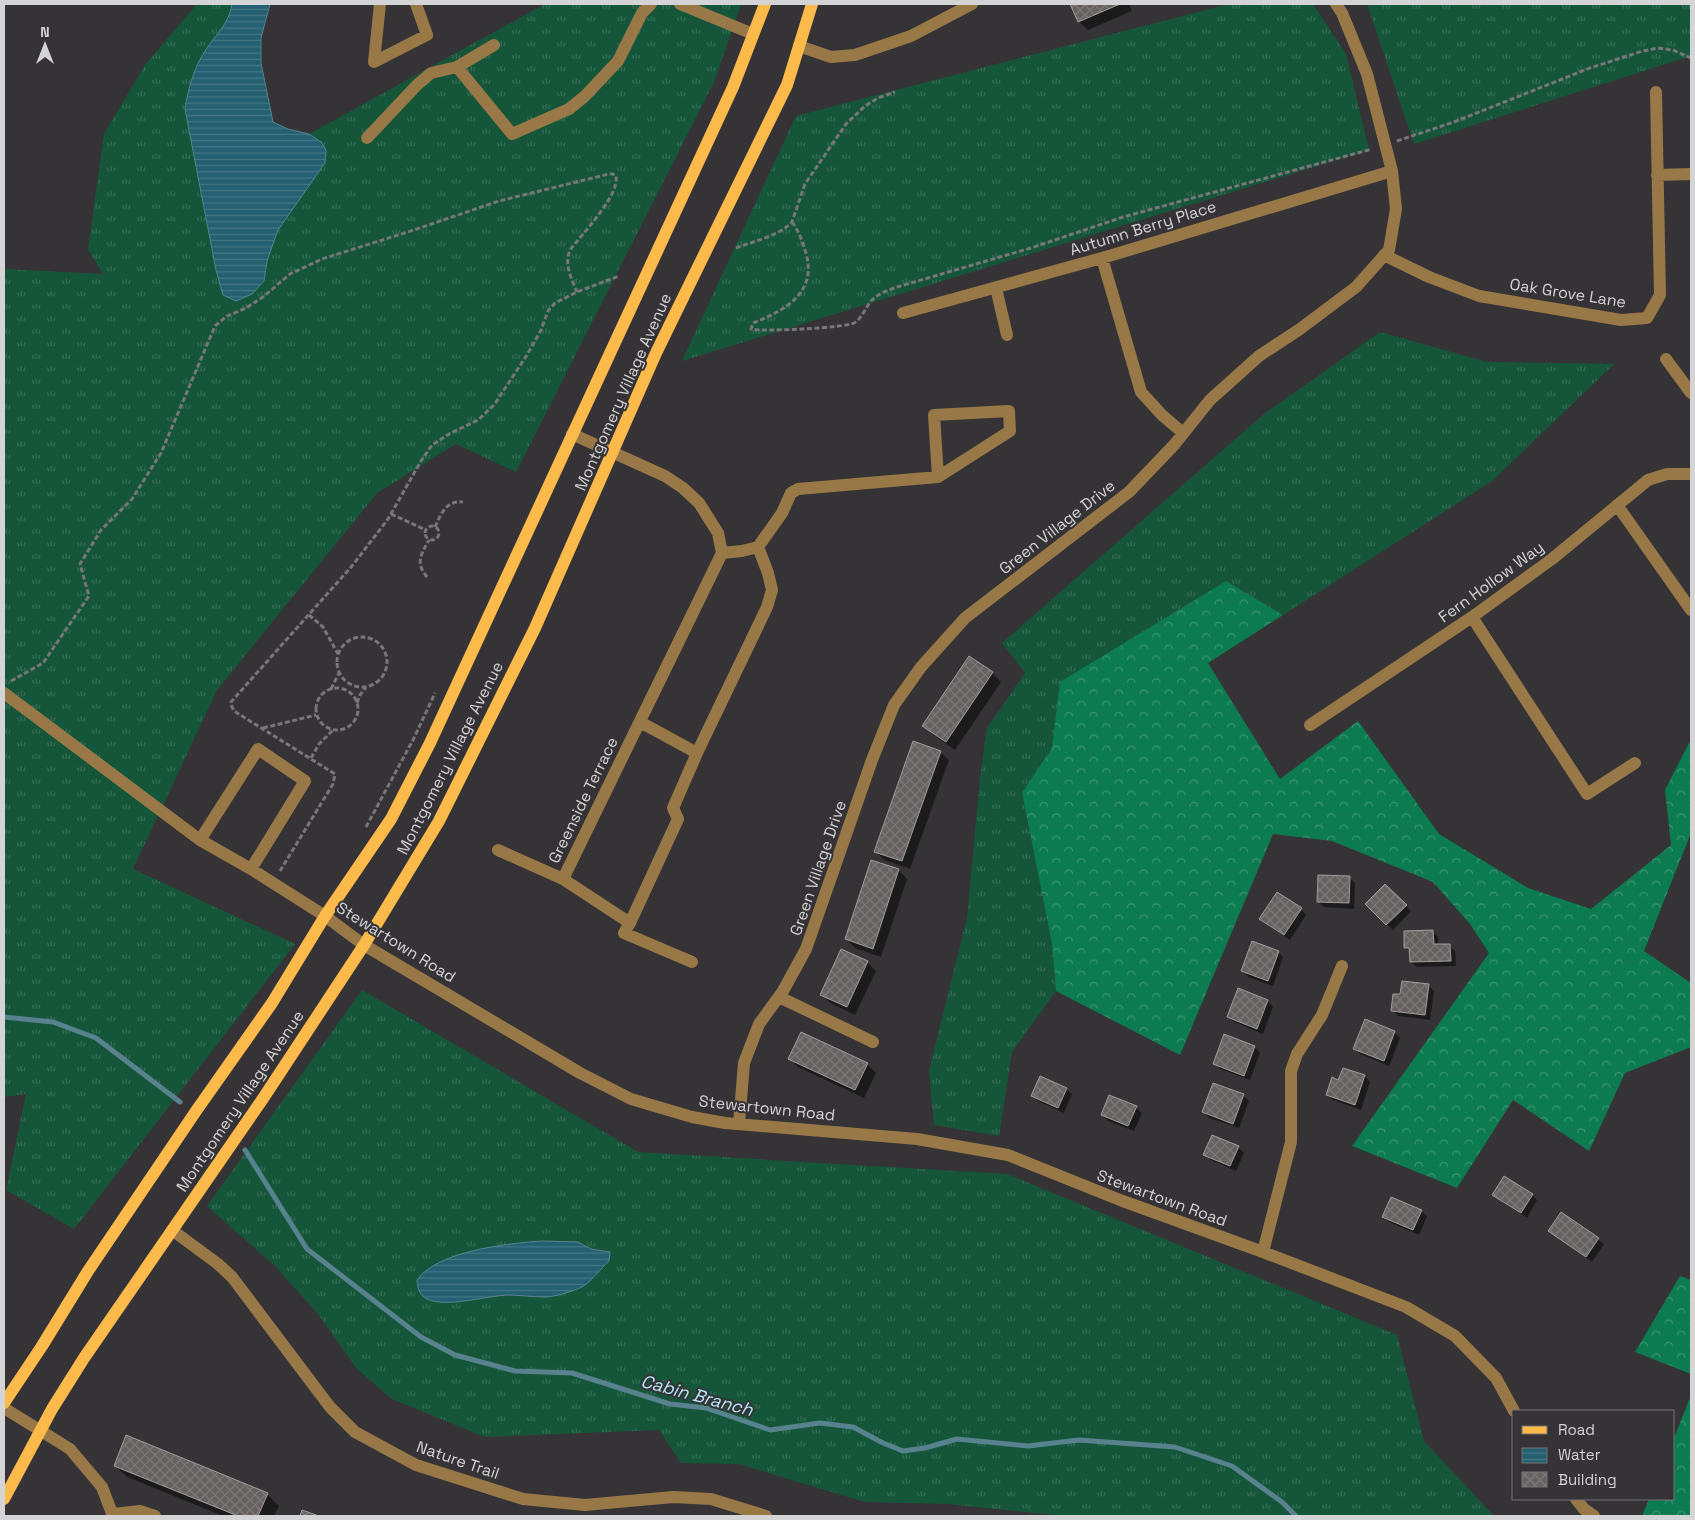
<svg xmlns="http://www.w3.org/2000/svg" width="1695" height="1520" viewBox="0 0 1695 1520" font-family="'Space Grotesk',sans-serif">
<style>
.grass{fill:url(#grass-tufts)}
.forest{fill:url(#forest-crowns)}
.water{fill:url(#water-rules);stroke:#59828f}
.shadow{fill:#0007}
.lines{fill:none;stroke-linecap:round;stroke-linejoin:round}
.stream{stroke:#59828f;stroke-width:5}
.building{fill:url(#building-cross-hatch);stroke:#a19d9c}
.path{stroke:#777678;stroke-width:3;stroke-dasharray:5 2.5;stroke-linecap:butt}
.minor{stroke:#987847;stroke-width:12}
.major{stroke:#fcba4a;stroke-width:12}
.labels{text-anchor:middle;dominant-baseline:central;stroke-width:4;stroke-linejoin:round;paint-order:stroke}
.street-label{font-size:16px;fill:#d4d3d5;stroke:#353336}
.water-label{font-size:18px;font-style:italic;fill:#b5e8f8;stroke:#353336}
</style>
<defs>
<pattern id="grass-tufts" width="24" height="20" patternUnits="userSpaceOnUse" patternTransform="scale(1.25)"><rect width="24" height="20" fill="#15563a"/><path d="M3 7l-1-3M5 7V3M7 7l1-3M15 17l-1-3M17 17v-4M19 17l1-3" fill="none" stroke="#366d56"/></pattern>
<pattern id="forest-crowns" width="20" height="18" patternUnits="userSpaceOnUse" patternTransform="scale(1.25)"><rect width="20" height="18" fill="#0d7b52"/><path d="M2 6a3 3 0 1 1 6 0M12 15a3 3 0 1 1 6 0" fill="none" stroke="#3b9372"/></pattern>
<pattern id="water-rules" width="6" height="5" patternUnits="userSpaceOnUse" patternTransform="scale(1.25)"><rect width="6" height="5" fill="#246071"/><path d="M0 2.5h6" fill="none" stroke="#437684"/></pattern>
<pattern id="building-cross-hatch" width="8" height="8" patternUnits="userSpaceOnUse" patternTransform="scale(1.25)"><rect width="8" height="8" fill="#666261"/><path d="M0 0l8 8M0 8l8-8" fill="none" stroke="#7b7877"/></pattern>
</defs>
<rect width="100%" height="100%" fill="#353336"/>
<path class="grass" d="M197,4h35c-3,21 -18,32 -29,50 -10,17 -15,36 -18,55l79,172 3,-20 11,-31 22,-34 21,-54 -12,-8 236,-130h196l-27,78 -198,390 -60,-28 -79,49 -160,197 -84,179 162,75 -221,285 -68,-39 20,-96 -22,3v-828l99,5 -15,-25 16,-115 41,-69z
M1229,4h84l33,50 23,96 -687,211 114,-245z
M1367,4h324v52l-277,88z
M1380,332l107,30 127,2 -122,117 -209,134 -57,-34 -165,101 -9,66 -30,46 30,150 4,47 -44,61 -13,84 -65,-11 -5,-54 38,-153 13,-140 7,-50 38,-55 -23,-30 262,-229z
M362,990l276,162 369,22 390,161 27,106 70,75h-430l-116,-12 -83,-2 -126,-38 -58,-1 -22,-33 -174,7 -93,-38 -35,-30 -39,-55 -44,-49 -67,-59z"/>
<path class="forest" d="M1226,581l57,34 -75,48 72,116 78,-58 81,113 89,54 63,21 80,-64 -6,-55 26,-51v94l-47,118 47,32v64l-66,26 -36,78 -76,-51 -56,88 -105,-42 137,-193 -19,-29 -37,-42 -101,-41 -59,-7 -93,221 -124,-64 -4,-47 -30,-151 30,-45 8,-66z
M1680,1276l11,4v94l-56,-22z
M1691,1395v121h-49l7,-17h25v-61z"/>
<path class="water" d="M232,4h38l-9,34v25l12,59 15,7 21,5 12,8 5,8 -1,13 -47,67 -11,31 -3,20 -12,13 -16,7 -13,-6 -7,-25 -31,-161c3,-19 8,-38 18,-55 11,-18 26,-29 29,-50z
M543,1241l35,1 13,7 19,3 -1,9c-6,5 -21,24 -27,26 -8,4 -28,10 -37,10 -13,0 -25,-2 -38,-2 -20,1 -62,13 -80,4 -8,-4 -9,-10 -10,-19 20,-29 92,-37 126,-39z"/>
<path class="shadow" d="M1071,4h58l3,7 -44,19 -9,-8z
M969,658l23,15 9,9 -46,68 -23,-16 -9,-9z
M940,752l9,8 -39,109 -26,-9 -9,-9z
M899,870l8,9 -26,78 -26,-9 -9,-9z
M1349,877l6,6 -1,26 -30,-2 -6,-5z
M1385,885l26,26 -18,19 -27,-26z
M1301,909l5,6 -16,25 -24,-16 -5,-6z
M1433,931l5,6v8h11l6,6 1,15 -39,1 -6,-5v-9l-5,-5z
M1278,952l5,5 -10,29 -25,-9 -5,-6z
M867,962l9,9 -21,44 -25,-12 -8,-9z
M1403,982l26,4 5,5 -4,29 -32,-4 -6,-6 9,-14z
M1239,990l29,11 5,6 -10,27 -29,-12 -6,-5z
M1394,1032l6,6 -11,28 -29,-12 -5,-5z
M1255,1047l5,6 -10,27 -30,-11 -6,-6z
M790,1059l77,5 9,9 -12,25 -66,-31z
M1343,1069l22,7 5,6 -9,28 -28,-10 -6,-5 12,-14z
M1066,1089l6,5 -8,19 -26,-12 -6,-5z
M1243,1095l6,6 -10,27 -30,-10 -5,-6z
M1136,1107l6,6 -8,18 -26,-10 -6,-6z
M1238,1147l6,6 -8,18 -25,-11 -6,-6z
M1493,1194l39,1 5,5 -10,18 -28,-18z
M1421,1211l6,5 -8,19 -30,-13 -6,-5z
M1550,1231l48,8 6,5 -12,18z
M115,1466l152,28 12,12 -5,10h-51l-96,-39z"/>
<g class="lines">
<path class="stream" d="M4,1017l49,5 43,16 84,64
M245,1150l62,99 114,88 34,18 60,16 57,2 98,31 36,4 64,22 50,-7 33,4 30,16 20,8 22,-3 32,-9 71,7 51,-6 96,7 57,19 50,36 14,14"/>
</g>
<path class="building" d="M1070,4h50l-42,18z
M969,656l24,16 -47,70 -24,-16z
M913,741l28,10 -39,110 -28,-9z
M871,860l28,9 -26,80 -28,-10z
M1318,875l32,1 -1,27 -32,-1z
M1385,884l22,21 -21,20 -21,-21z
M1277,892l25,16 -18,27 -25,-16z
M1433,930l1,14h16l1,17 -41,1 -1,-14h-5v-17z
M1252,941l27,10 -11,30 -27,-10z
M841,949l27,12 -21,46 -27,-12z
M1402,981l27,3 -4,31 -34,-4 2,-17h7z
M1238,988l30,12 -11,29 -30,-12z
M1365,1019l30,12 -11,30 -31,-12z
M801,1032l67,31 -13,27 -67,-31z
M1224,1034l31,12 -11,30 -31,-12z
M1343,1068l22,7 -10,30 -29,-10 6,-18 6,3z
M1040,1076l27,12 -9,20 -27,-12z
M1213,1083l31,11 -11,30 -31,-12z
M1109,1095l28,11 -9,20 -27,-11z
M1212,1135l27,11 -9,20 -27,-11z
M1504,1176l29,18 -12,19 -29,-18z
M1391,1197l31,13 -9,20 -31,-13z
M1561,1212l38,26 -13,19 -38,-26z
M126,1435l142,58 -10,23h-20l-124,-50z
M302,1510l17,6h-19z"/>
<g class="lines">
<path class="path" d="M1397,141l57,-19 136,-54 53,-17 15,-3 15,2 18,8
M792,222c6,8 10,18 13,28 14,42 -19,60 -52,73l-2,6c13,3 92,-1 103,-6 9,-5 12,-18 19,-24 7,-6 16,-9 24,-12l134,-39 92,-31 249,-68
M736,248c18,-7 43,-12 56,-26l13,-38 41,-60 19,-18 13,-8 17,-6
M391,514l35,16
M425 533a7 7 0 1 1 14 0a7 7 0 1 1-14 0Z
M435,527c6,-13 11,-27 28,-25
M427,577c-12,-15 -6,-22 2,-37
M309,615l14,12 15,27
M337 662a25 25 0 1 1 50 0a25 25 0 1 1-50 0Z
M11,681l32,-18 46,-67 -9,-32 21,-34 31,-31 29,-46 54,-127 12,-10 19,-8 17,-11 27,-23 32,-15 95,-30 82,-28 110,-27h4l3,2c4,19 -34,58 -46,74 -6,14 1,28 7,42
M316 709a21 21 0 1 1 42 0a21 21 0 1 1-42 0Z
M331,689l8,-16
M357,703l3,-8 6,-8
M263,728l53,-13
M311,758l8,-14 15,-15
M366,827l48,-89 21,-45
M280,871l53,-87 2,-10 -101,-63 -3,-6v-3l121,-136 36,-47 33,-58 11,-16 17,-11 29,-14 16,-15 33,-50 14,-25 7,-19 7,-8 22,-11 42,-16"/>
<path class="minor" d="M380,4l-6,58 53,-27 -11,-31
M680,4l73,30
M799,46l32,11 24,-2 56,-19 61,-32
M457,67l55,67 57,-25 16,-13 33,-35 24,-48 9,-9
M367,138l50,-53 14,-12 26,-6 37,-22
M1657,175l34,-1
M1384,255l45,22 50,19 142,24 26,-2 13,-23 -4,-203
M1102,258l39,134 21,23 21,18
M996,288l11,47
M903,313l206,-57 283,-85
M1666,359l25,34
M572,434l93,42 18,12 16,15 19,30 4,20 -159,326 67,44 48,-104 -5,-11 24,-55 70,-146 5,-17 -4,-17 -10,-26 24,-34 9,-20 7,-4 140,-12 -4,-62 75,-4 1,20 -72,46
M1617,505l74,105
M722,553l20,-2 16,-4
M1472,617l115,177 48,-31
M4,693l196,147 51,29 74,47 39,29 216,128 51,26 61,18 33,6 192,16 91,16 112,45 143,52 143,55 49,29 41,42 18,33
M640,722l57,31
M1310,725l162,-108 80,-58 96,-79 19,-6h24
M200,840l58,-91 47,32 -54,88
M498,850l65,29
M630,923l-6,10 68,29
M779,997l94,45
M739,1124l5,-61 15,-39 24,-33 23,-42 66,-189 22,-55 27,-38 44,-49 164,-126 45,-47 36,-45 49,-44 41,-27 56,-42 33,-37 7,-41 -4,-38 -25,-97 -25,-61 -6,-9
M172,1230l46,34 14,13 98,130 25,25 61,33 107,34 62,6 88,-8 38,2 55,17
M1263,1252l28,-110v-71l6,-17 25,-39 20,-49
M4,1408l66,41 32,38 11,29
M1576,1499l8,10 10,7
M113,1514l27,-3 15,5"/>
<path class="major" d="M4,1403l38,-57 46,-75 108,-160 76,-108 53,-87 66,-97 39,-76 303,-656 32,-83
M4,1499l48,-90 32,-51 180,-261 100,-152 75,-124 96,-193 121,-275 131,-268 25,-81"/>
</g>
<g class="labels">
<g class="street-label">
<text transform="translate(1143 228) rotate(-17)">Autumn Berry Place</text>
<text transform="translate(1568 293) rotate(9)">Oak Grove Lane</text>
<text transform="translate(623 392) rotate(-66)">Montgomery Village Avenue</text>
<text transform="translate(1057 527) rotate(-38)">Green Village Drive</text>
<text transform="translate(1491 582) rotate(-36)">Fern Hollow Way</text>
<text transform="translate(450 758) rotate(-63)">Montgomery Village Avenue</text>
<text transform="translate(583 800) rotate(-64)">Greenside Terrace</text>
<text transform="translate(818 868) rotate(-71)">Green Village Drive</text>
<text transform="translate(396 942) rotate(32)">Stewartown Road</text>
<text transform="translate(240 1101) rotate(-56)">Montgomery Village Avenue</text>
<text transform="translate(767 1108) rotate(6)">Stewartown Road</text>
<text transform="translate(1162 1198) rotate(20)">Stewartown Road</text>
<text transform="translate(458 1460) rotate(19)">Nature Trail</text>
</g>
<g class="water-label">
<text transform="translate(697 1395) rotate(15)">Cabin Branch</text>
</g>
</g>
<rect width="1695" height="1520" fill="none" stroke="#d4d3d5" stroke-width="10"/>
<rect x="1512" y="1410" width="162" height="90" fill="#353336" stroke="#757376"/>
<rect x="1522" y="1426" width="25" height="8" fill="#fcba4a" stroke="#757376"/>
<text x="1558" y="1435" font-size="15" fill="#d4d3d5">Road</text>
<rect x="1522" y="1448" width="25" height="15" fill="url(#water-rules)" stroke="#757376"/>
<text x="1558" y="1460" font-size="15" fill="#d4d3d5">Water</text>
<rect x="1522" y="1472" width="25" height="15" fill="url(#building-cross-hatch)" stroke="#757376"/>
<text x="1558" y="1485" font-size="15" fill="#d4d3d5">Building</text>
<g transform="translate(45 45)" stroke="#353336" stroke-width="4" paint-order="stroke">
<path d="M0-4L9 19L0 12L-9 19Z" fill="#d4d3d5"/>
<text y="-8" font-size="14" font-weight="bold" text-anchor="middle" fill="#d4d3d5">N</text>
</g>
</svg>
